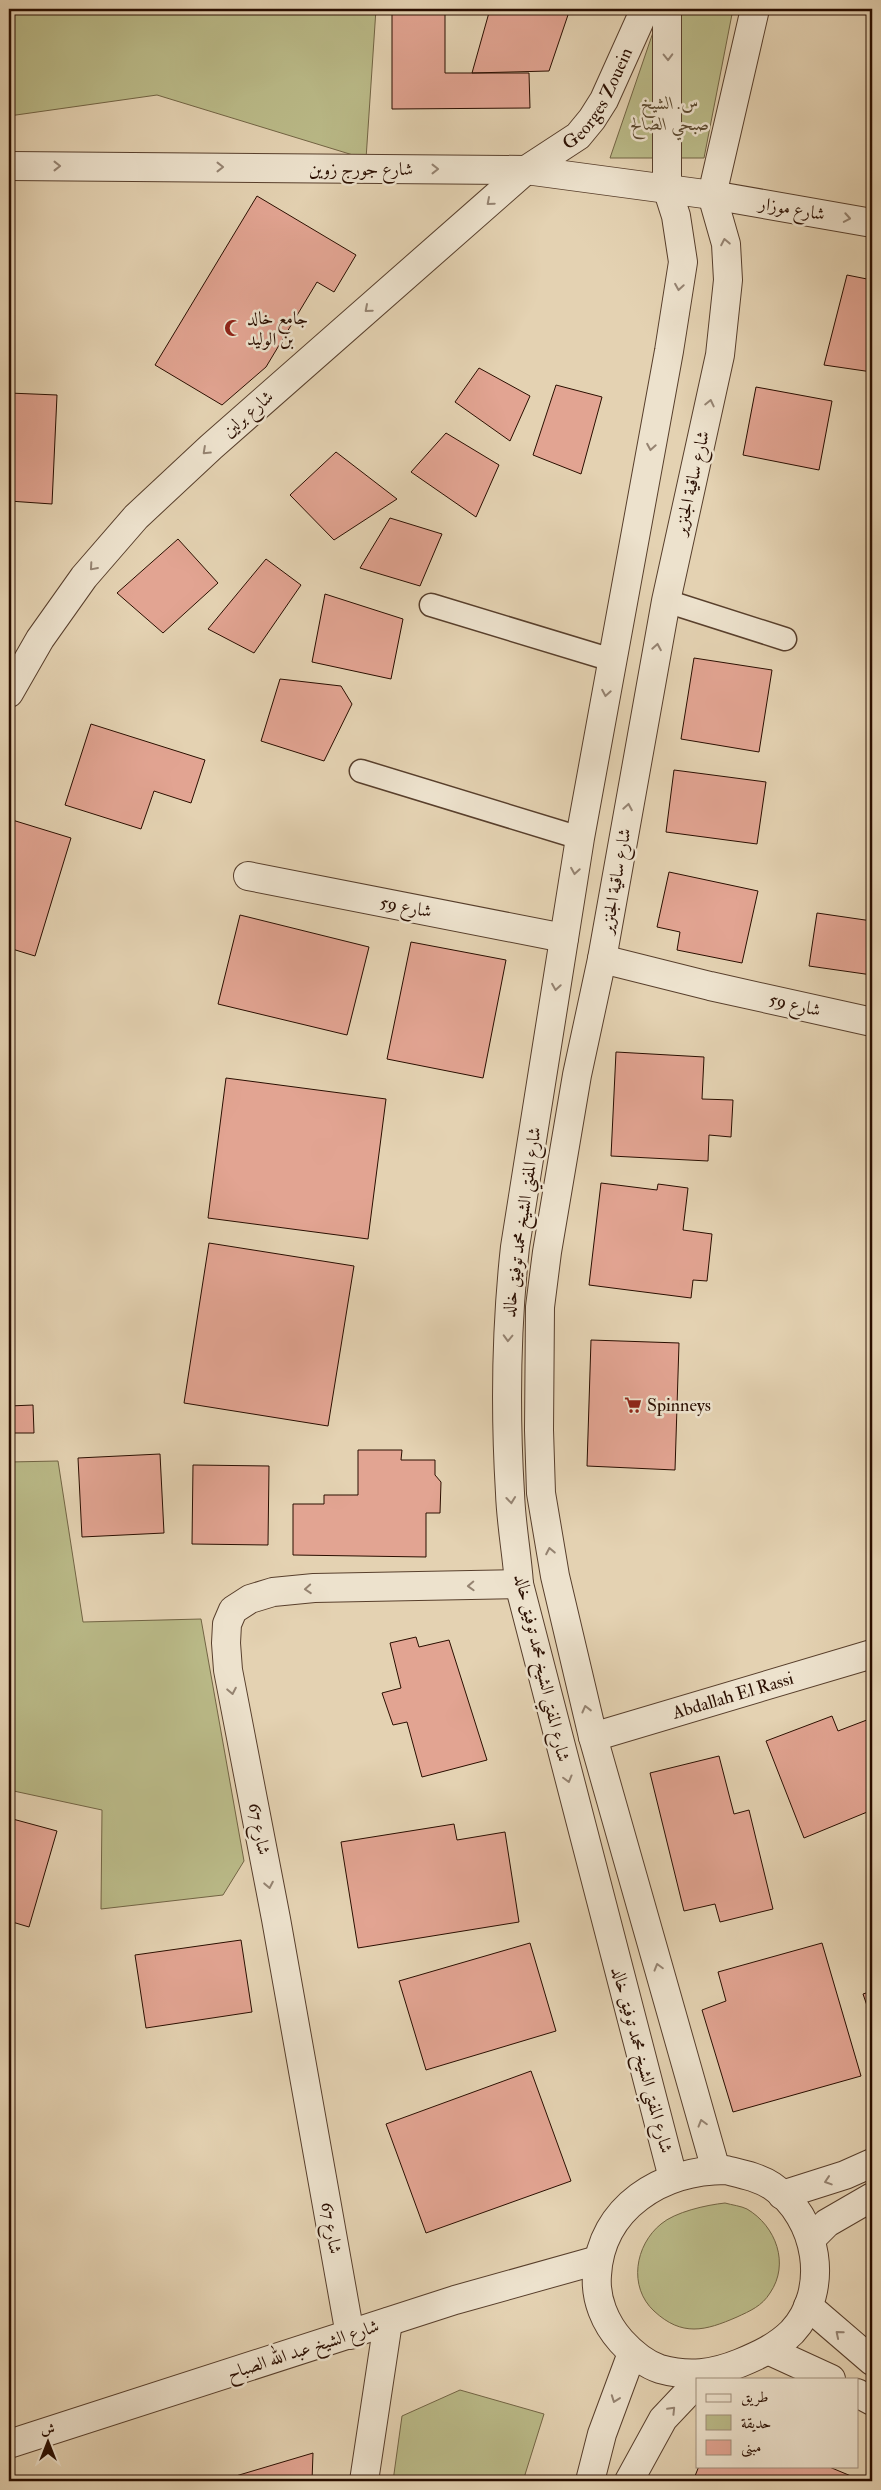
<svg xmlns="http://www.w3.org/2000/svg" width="881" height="2490" viewBox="0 0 881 2490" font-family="'IM FELL Double Pica',Amiri,serif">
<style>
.green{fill:#baba88;stroke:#726444}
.building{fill:#e2a492;stroke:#2a0e00}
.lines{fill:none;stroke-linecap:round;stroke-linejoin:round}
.service-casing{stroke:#583f2c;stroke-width:25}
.minor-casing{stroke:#583f2c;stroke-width:30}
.service{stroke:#ede2cd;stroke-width:22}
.minor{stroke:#ede2cd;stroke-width:28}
.oneway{stroke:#958371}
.labels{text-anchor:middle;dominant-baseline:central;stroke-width:5;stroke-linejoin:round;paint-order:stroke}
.street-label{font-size:18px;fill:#2a0e00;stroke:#ede2cd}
.park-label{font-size:18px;font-style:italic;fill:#5c4a30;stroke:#ede2cd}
.poi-label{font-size:18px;fill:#2a0e00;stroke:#ede2cd;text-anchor:start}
</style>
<rect width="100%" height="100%" fill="#e4d2b2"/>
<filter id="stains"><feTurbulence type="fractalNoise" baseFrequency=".004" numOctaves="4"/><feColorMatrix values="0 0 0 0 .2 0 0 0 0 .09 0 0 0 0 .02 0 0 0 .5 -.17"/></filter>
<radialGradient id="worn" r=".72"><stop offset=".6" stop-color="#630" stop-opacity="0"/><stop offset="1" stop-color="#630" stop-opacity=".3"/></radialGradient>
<path class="green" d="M9,9h367l-10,150 -209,-64 -148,21z
M661,9h72l-29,149h-94z
M58,1461l25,161 118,-3 43,242 -21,34 -122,14 1,-99 -93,-20v-328z
M725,2203c7,2 16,3 22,6 29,17 43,55 23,84 -8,13 -20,18 -33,24 -32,14 -55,20 -83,-6 -26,-24 -19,-66 7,-87 14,-12 45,-19 64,-21z
M460,2390l84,24 -21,67h-130l9,-65z"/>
<path class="building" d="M392,9h53v64h84l1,35 -138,1z
M490,9h80l-21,62 -77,2z
M257,196l99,59 -22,37 -17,-10 -51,85 -44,38 -67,-40z
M847,275l25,5v92l-48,-7z
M479,368l51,28 -20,45 -55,-39z
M556,385l46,12 -21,77 -48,-19z
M756,387l76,14 -13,69 -76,-15z
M9,393l48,2 -5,109 -43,-3z
M446,433l53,32 -23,52 -65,-45z
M336,452l61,47 -63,41 -44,-45z
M390,518l52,16 -22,52 -60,-18z
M178,539l40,44 -55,50 -46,-40z
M266,559l35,26 -47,68 -46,-24z
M325,594l78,25 -12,60 -79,-17z
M694,658l78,12 -13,82 -78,-13z
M280,679l61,7 11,18 -28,57 -63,-20z
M91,724l114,36 -14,43 -37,-12 -13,38 -76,-24z
M674,770l92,12 -9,62 -91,-12z
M9,819l62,19 -36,118 -26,-8z
M669,872l89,19 -16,72 -65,-13 3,-18 -23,-5z
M817,913l55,8v54l-63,-9z
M240,915l129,32 -22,88 -129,-31z
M411,942l95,18 -23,118 -96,-19z
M616,1052l88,5 -2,42 31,1 -2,37 -22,-2 -1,26 -97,-5z
M226,1078l160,21 -18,140 -160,-21z
M601,1183l56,7 1,-6 30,4 -5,42 29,4 -5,47 -14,-1 -2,18 -102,-13z
M209,1243l145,23 -26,160 -144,-23z
M591,1340l88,3 -4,127 -88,-4z
M33,1405l1,28h-25v-27z
M358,1450h44l-1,10h34v15l6,7 -1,31h-14v44l-133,-2v-51h31v-9h34z
M160,1454l4,79 -82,4 -4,-79z
M193,1465l76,1 -1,79 -76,-1z
M416,1637l3,10 30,-7 38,120 -65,17 -15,-55 -14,3 -11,-32 19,-5 -11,-45z
M832,1716l6,15 34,-13v92l-68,28 -38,-97z
M719,1756l15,58 15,-4 24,99 -53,13 -5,-18 -31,7 -34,-138z
M9,1818l48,13 -28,96 -20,-6z
M454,1824l3,16 48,-8 14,90 -161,26 -17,-106z
M241,1940l11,72 -106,16 -11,-73z
M530,1943l26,88 -130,39 -27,-89z
M822,1943l39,133 -128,36 -31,-102 24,-9 -8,-29z
M872,1991v29l-9,-26z
M531,2071l40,110 -145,52 -40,-109z
M313,2453l-1,28h-93z
M699,2466h128l24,10 -3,5h-155z"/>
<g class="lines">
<g class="service-casing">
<path id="service" d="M666,601l119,38
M431,605l181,55
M361,771l219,67"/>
</g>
<g class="minor-casing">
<g id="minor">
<path d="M667,9v179l9,28 7,46 -14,89 -89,487 -65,409c-9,82 -10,164 -5,246 1,31 7,61 9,91l154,594"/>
<path d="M9,166l517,4 186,25 160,28"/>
<path id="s1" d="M9,693l31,-54 44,-62 52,-60 75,-70 315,-277 52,-34 14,-17 12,-19 41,-91"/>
<path d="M248,876l316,62"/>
<path d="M602,959l108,27 162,36"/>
<path id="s2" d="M593,1737l279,-83"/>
<path d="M716,2170l-123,-433 -38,-161 -14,-83 -2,-63 1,-123 7,-55 30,-177 25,-116 64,-358 54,-246 8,-75 -2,-36 -14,-49 43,-186"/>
<path d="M726,2170c16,4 32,7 46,16 46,31 59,104 20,146 -15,15 -33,23 -52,31 -27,11 -51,14 -80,6 -15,-5 -29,-17 -39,-28 -16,-18 -26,-42 -24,-66 4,-68 65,-105 129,-105z"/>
<path d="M782,2195l63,-20 27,-12"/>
<path d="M811,2239l16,-16 45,-26"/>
<path d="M808,2306l64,55"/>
<path d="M350,2335l-74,-416 -48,-249 -2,-27 1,-19 6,-14 17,-11 23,-7 41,-4 205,-4"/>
<path d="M770,2351l61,28"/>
<path d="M857,2393l15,8"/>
<path d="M9,2444l446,-144 143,-40"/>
<path d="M364,2481l24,-159"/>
<path d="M590,2481l12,-47 30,-81"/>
<path d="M629,2481l34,-62 34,-36"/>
</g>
</g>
<use href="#service" class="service"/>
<use href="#minor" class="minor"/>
</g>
<defs><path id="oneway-chevron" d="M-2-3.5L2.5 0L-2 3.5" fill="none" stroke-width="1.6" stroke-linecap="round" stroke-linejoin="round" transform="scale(1.25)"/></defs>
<g class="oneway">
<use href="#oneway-chevron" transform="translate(668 57) rotate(89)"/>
<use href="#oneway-chevron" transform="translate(57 166)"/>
<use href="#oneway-chevron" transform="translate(220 167)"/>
<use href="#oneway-chevron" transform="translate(435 169)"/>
<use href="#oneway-chevron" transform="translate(490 202) rotate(139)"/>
<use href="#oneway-chevron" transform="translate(847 218) rotate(10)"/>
<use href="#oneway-chevron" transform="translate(725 242) rotate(-101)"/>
<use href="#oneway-chevron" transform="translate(679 287) rotate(99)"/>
<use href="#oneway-chevron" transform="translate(368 309) rotate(139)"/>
<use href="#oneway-chevron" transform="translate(710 403) rotate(-77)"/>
<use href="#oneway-chevron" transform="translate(651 447) rotate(100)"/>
<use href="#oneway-chevron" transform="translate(206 451) rotate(137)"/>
<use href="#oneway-chevron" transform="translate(93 567) rotate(131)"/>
<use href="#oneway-chevron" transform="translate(657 647) rotate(-80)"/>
<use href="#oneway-chevron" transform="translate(606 693) rotate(100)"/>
<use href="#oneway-chevron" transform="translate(628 807) rotate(-80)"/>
<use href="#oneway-chevron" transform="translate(575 871) rotate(99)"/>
<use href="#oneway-chevron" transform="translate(556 987) rotate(99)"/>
<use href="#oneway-chevron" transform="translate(508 1338) rotate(92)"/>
<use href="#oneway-chevron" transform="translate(511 1500) rotate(84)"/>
<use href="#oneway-chevron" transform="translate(550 1551) rotate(-101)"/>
<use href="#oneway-chevron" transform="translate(471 1586) rotate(178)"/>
<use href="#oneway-chevron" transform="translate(308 1589) rotate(176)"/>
<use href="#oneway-chevron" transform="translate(232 1691) rotate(79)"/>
<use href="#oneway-chevron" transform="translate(586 1709) rotate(-104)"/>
<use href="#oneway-chevron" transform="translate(568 1779) rotate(75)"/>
<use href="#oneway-chevron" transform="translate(269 1885) rotate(79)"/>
<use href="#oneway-chevron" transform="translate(658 1967) rotate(-106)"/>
<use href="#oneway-chevron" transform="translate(702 2123) rotate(-106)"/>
<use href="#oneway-chevron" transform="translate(828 2181) rotate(162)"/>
<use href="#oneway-chevron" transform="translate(839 2334) rotate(-140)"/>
<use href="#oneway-chevron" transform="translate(615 2399) rotate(110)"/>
<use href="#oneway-chevron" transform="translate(672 2410) rotate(-46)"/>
</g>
<defs>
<g id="mosque-bare" transform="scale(1.35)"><path d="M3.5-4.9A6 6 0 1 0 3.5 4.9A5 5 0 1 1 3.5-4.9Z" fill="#8f2418" stroke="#ede2cd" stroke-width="2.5" paint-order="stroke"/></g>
<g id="supermarket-bare" transform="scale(1.35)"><path d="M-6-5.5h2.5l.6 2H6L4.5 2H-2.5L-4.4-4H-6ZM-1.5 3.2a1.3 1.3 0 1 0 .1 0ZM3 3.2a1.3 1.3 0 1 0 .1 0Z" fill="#8f2418" stroke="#ede2cd" stroke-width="2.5" paint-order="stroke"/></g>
</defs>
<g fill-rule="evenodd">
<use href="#mosque-bare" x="233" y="328"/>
<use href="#supermarket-bare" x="633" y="1405"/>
</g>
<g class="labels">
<g class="street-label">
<text stroke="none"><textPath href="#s1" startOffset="844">Georges Zouein</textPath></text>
<text x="361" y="169">شارع جورج زوين</text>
<text transform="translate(792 209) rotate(10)">شارع موزار</text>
<text transform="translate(248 414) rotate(-41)">شارع برلين</text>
<text transform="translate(692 483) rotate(-77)">شارع ساقية الجنزير</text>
<text transform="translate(616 881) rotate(-80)">شارع ساقية الجنزير</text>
<text transform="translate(406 907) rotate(11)">شارع 59</text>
<text transform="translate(795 1005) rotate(13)">شارع 59</text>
<text transform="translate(522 1222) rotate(-82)">شارع المفتي الشيخ محمد توفيق خالد</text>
<text transform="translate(542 1668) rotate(77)">شارع المفتي الشيخ محمد توفيق خالد</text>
<text stroke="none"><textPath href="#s2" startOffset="146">Abdallah El Rassi</textPath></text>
<text transform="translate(259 1829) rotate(79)">شارع 67</text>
<text transform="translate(642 2060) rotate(75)">شارع المفتي الشيخ محمد توفيق خالد</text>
<text transform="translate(331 2228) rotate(80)">شارع 67</text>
<text transform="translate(303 2350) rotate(-18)">شارع الشيخ عبد الله الصباح</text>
</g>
<g class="park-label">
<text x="670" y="103">س. الشيخ<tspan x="670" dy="21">صبحي الصالح</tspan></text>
</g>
<g class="poi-label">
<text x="247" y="318">جامع خالد<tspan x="247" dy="21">بن الوليد</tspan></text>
<text x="647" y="1405">Spinneys</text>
</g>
</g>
<rect width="881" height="2490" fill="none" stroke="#e4d2b2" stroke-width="30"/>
<rect x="10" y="10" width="861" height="2470" fill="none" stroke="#2a0e00" stroke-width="2.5"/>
<rect x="15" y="15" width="851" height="2460" fill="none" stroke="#2a0e00"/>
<rect x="696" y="2378" width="162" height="90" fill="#ede2cd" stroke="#9f8d7b"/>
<rect x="706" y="2394" width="25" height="8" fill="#ede2cd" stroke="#9f8d7b"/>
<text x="741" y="2402" font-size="15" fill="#2a0e00">طريق</text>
<rect x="706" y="2415" width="25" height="15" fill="#baba88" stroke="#9f8d7b"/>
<text x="741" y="2428" font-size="15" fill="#2a0e00">حديقة</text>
<rect x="706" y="2440" width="25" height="15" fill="#e2a492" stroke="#9f8d7b"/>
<text x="741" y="2452" font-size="15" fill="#2a0e00">مبنى</text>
<g transform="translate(48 2442)" stroke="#ede2cd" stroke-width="4" paint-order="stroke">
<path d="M0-4L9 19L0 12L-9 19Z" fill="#2a0e00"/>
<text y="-8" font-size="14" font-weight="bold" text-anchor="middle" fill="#2a0e00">ش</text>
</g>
<rect width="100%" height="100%" filter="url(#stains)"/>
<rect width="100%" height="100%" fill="url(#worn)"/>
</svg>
